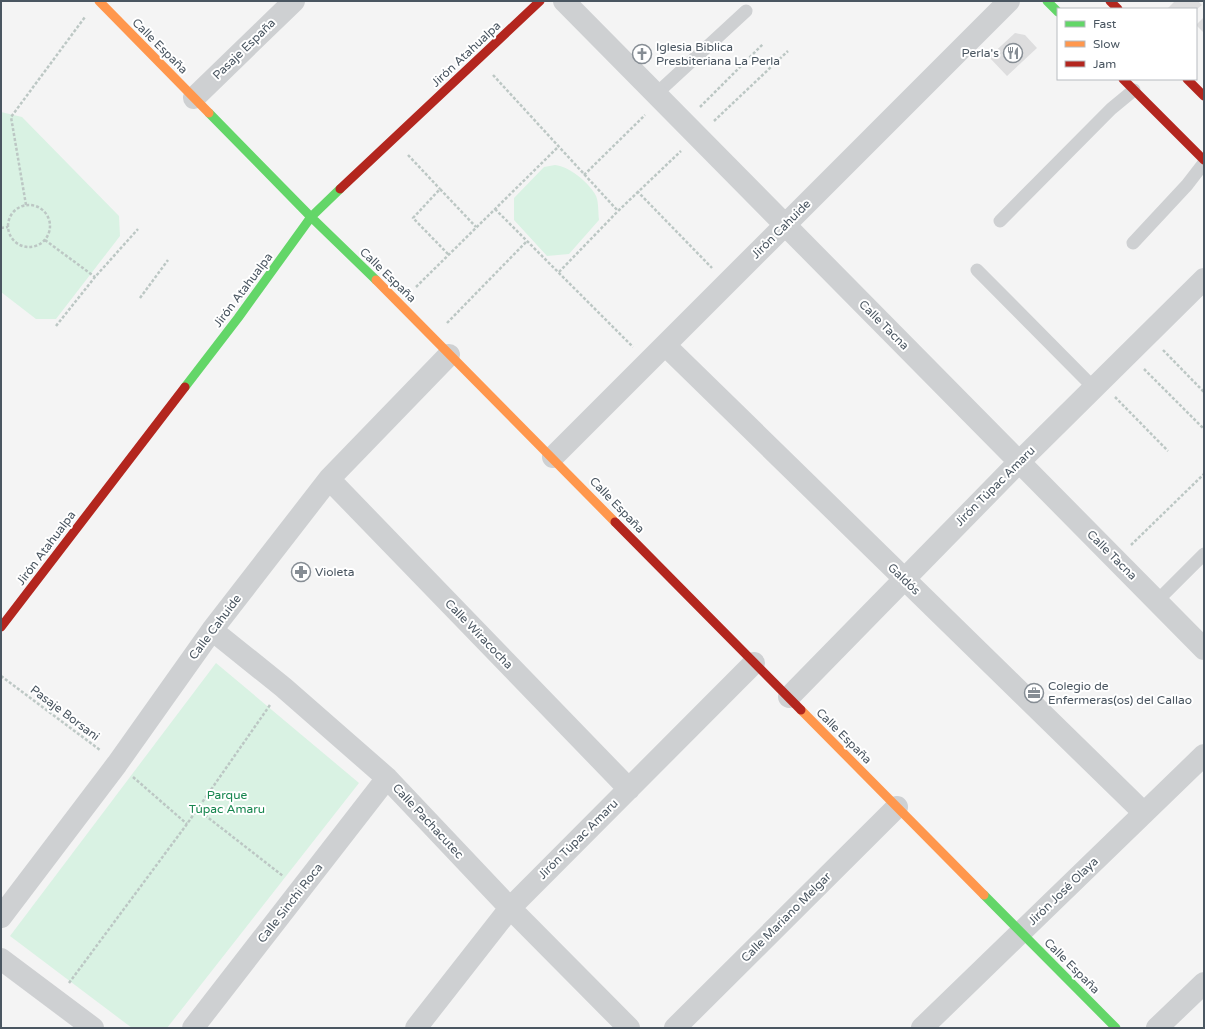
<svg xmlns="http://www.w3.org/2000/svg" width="1205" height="1029" viewBox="0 0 1205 1029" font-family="'Varela Round',sans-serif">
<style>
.green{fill:#d9f2e3}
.building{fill:#ddddde}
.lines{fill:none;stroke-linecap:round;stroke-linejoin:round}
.path{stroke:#bcc7c4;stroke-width:2.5;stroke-dasharray:3 2;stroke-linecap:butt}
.lane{stroke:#ced0d2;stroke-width:13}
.street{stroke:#ced0d2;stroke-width:22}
.fast{stroke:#63d668;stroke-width:9}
.slow{stroke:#ff974d;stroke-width:9}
.jam{stroke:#b3261e;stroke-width:9}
.labels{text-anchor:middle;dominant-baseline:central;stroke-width:4;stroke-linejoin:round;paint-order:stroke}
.street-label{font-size:12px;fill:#4a5661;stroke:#fff}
.poi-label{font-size:12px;fill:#4a5661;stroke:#fff;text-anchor:start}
.park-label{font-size:12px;fill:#17864f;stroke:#fff}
</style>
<rect width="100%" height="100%" fill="#f4f4f4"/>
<path class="green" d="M1,112l21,5 97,99 1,20 -64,83h-20l-35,-27z
M555,165c15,2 32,16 40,29 4,6 3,19 4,26l-30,34 -22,2 -33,-36v-22l30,-31z
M216,663l143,120 -192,245h-35l-122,-92z"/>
<path class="building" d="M1175,1h23l4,4 -6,5 -29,-1z
M1204,17v16l-8,-8z
M1015,33l10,2 12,13 -30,28 -18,-19z"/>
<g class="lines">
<path class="path" d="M493,75l125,136 63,-60
M700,107l63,-63
M714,121l74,-70
M408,155l32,34
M584,175l61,-60
M637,191l75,77
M8 226a21 21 0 1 1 42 0a21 21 0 1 1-42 0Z
M26,205l-15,-88 74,-100
M495,209l138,138
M1,228l7,-1
M45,240l50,37
M448,254l-35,-36 27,-29 36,38
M559,272l59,-61
M416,287l142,-140
M140,298l28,-38
M447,323l80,-82
M56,326l39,-49 43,-48
M1163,350l41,42
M1144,369l60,60
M1115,397l53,54
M1131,545l73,-71
M1,676l99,74
M133,777l54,47
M197,809l86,67
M69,983l118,-159 83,-119"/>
<path class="lane" d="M656,94l90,-83
M1000,221l111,-112 23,-19
M1133,243l54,-58 17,-22
M977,270l117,118
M1157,601l47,-47"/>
<path class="street" d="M564,1l640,648
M194,98l100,-97
M665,345l479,468
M553,457l456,-456
M329,479l300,310
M212,630l71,57 104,91 123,130 119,120
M789,697l230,-235 185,-183
M1,917l116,-153 95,-134 117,-151 120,-124
M1,959l92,69
M193,1028l194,-250
M416,1028l94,-120 244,-245
M675,1028l222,-221
M922,1028l282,-273
M1157,1028l47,-45"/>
<path class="fast" d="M1047,1l11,11
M209,113l102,104 65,63
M185,387l53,-69 73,-101 29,-28
M984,895l132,133"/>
<path class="slow" d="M99,1l110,112
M376,280l239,242
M801,710l183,185"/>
<path class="jam" d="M1110,1l8,8
M1123,79l81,81
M1187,79l17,17
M340,189l200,-188
M615,522l186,188
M1,627l184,-240"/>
</g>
<defs>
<g id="restaurant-ring" transform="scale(1)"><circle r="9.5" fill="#fff" stroke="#868d94" stroke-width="1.5"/><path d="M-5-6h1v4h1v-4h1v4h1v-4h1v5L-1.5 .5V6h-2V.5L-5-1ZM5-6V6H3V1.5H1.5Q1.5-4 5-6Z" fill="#868d94"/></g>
<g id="church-ring" transform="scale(1)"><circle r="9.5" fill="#fff" stroke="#868d94" stroke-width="1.5"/><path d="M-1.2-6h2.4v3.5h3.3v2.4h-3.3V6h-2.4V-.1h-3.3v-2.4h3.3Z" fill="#868d94"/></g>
<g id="pharmacy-ring" transform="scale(1)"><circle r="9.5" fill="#fff" stroke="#868d94" stroke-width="1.5"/><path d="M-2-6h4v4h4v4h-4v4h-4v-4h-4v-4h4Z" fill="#868d94"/></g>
<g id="office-ring" transform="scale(1)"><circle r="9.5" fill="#fff" stroke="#868d94" stroke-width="1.5"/><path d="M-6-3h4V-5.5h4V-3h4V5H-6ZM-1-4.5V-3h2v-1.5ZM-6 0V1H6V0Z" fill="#868d94"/></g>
</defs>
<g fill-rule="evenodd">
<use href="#restaurant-ring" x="1013" y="53"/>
<use href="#church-ring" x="642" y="54"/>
<use href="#pharmacy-ring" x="301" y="572"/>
<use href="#office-ring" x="1034" y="693"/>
</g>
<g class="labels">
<g class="street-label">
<text transform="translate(160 46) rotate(45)">Calle España</text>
<text transform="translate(244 49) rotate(-44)">Pasaje España</text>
<text transform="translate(466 54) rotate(-43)">Jirón Atahualpa</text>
<text transform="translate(781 229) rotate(-45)">Jirón Cahuide</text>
<text transform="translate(388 275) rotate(44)">Calle España</text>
<text transform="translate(243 290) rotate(-53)">Jirón Atahualpa</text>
<text transform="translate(884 325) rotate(45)">Calle Tacna</text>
<text transform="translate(995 486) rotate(-45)">Jirón Túpac Amaru</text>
<text transform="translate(617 505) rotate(46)">Calle España</text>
<text transform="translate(46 548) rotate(-53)">Jirón Atahualpa</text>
<text transform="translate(1112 555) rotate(45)">Calle Tacna</text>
<text transform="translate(904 579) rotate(44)">Galdós</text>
<text transform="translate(215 627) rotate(-53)">Calle Cahuide</text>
<text transform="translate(479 634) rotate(46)">Calle Wiracocha</text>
<text transform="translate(65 713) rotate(37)">Pasaje Borsani</text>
<text transform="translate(844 736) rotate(45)">Calle España</text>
<text transform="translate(428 821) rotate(47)">Calle Pachacutec</text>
<text transform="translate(578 839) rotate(-45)">Jirón Túpac Amaru</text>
<text transform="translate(1063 891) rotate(-44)">Jirón José Olaya</text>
<text transform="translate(290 903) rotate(-52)">Calle Sinchi Roca</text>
<text transform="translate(786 917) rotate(-45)">Calle Mariano Melgar</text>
<text transform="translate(1072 966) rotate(45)">Calle España</text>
</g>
<g class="poi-label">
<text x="656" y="47">Iglesia Biblica<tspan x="656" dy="14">Presbiteriana La Perla</tspan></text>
<text x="999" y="53" text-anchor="end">Perla's</text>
<text x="315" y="572">Violeta</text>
<text x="1048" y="686">Colegio de<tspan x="1048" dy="14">Enfermeras(os) del Callao</tspan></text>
</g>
<g class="park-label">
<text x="227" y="795">Parque<tspan x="227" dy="14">Túpac Amaru</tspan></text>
</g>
</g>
<rect width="1205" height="1029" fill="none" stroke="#4a5661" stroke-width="4"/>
<rect x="1057" y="8" width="140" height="72" fill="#ffffff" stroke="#b7bbc0"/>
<rect x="1065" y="21" width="20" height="6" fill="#63d668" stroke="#b7bbc0"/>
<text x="1093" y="28" font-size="12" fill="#4a5661">Fast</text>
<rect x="1065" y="41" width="20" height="6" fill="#ff974d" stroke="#b7bbc0"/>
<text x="1093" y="48" font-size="12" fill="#4a5661">Slow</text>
<rect x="1065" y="61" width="20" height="6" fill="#b3261e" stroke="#b7bbc0"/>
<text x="1093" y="68" font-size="12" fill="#4a5661">Jam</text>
</svg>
